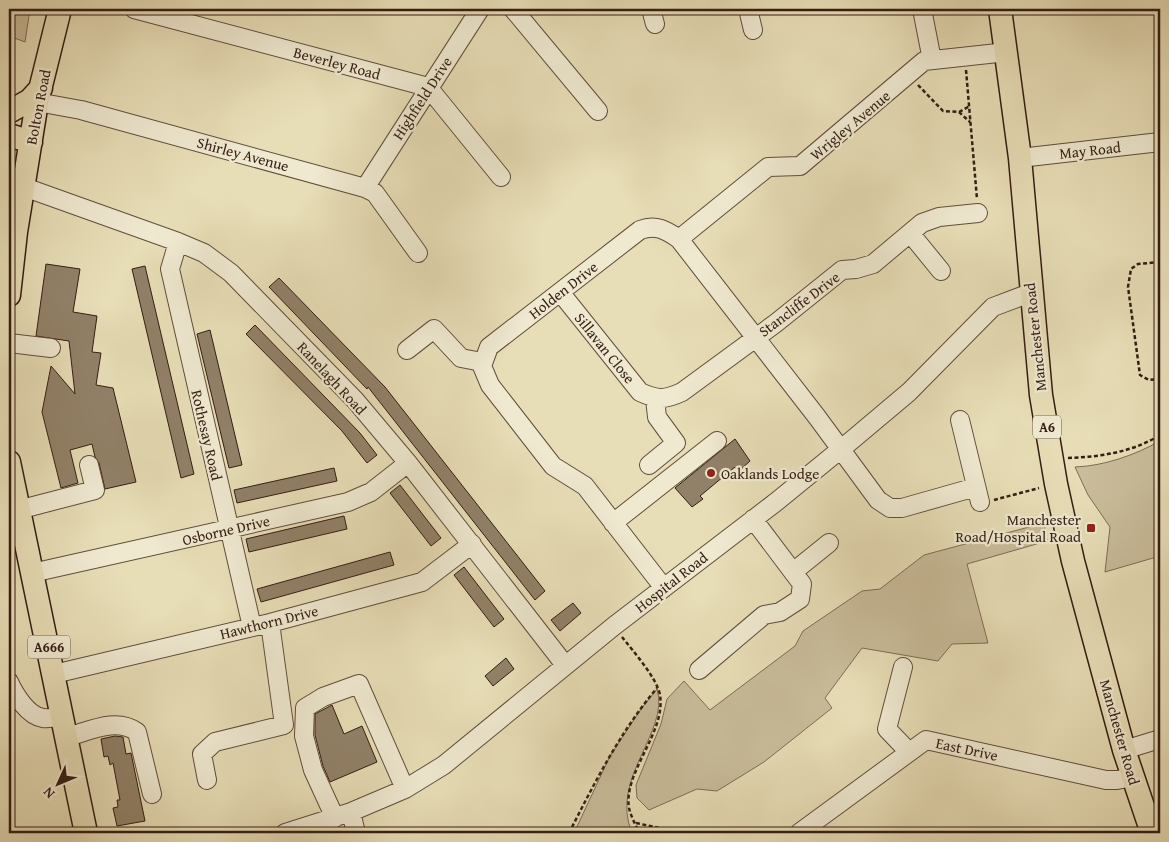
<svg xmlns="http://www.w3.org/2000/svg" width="1169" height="842" viewBox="0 0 1169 842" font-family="'Gentium Book Plus',serif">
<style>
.green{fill:#c9bc9a;stroke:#7e6c56}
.building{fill:#918168;stroke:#341d13}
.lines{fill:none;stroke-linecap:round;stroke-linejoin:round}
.minor-casing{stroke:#614d3c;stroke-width:20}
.major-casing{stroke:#341d13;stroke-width:25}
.path{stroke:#341d13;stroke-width:2.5;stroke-dasharray:4 2.5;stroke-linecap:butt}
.minor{stroke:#efe9d0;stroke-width:18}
.major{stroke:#e7ddb6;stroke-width:22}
.poi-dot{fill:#8f2418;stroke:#efe9d0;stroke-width:2}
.labels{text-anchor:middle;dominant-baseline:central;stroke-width:4.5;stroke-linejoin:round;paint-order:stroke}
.shield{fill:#efe9d0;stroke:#6c5a4c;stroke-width:1}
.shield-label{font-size:14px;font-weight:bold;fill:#341d13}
.street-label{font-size:15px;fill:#341d13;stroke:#efe9d0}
.poi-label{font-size:15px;fill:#341d13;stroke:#efe9d0;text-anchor:start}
</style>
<rect width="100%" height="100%" fill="#e7ddb6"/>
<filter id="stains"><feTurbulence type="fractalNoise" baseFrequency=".004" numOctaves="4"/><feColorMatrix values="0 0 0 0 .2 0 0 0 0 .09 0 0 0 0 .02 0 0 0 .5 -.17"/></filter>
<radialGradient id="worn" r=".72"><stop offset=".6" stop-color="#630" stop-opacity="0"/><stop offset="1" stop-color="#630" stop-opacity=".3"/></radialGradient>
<path class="green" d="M9,9h21l-5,33 -16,-6z
M1160,441v115l-55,16 5,-45 -22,-32 -13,-28c29,-1 60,-12 85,-26z
M1044,523l3,18 -80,23 21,79 -36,1 -14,17 -76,-13 -37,50 7,10 -68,54 -47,29 -20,-2 -48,21 -12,-12 -1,-13 25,-61 6,-25 17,-18 26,29 85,-64 8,-15 59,-40 18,-2 44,-34z
M657,689c13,43 -48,89 -25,144h-58l36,-77 31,-47z"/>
<path class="building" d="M46,264l34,5 -7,43 24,4 -5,36 9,1 -5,32 17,3 23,94 -31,7 -6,-26 -4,-6 -3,-13 -22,6 8,33 -17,5 -19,-76 9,-46 24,28 -6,-53 -33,-5z
M145,266l49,208 -13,4 -49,-209z
M279,278l106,109 160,204 -10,9 -167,-213 -1,2 -98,-102z
M255,325l105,108 17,22 -10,8 -25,-32 -96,-97z
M210,330l32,135 -13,3 -32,-134z
M735,439l15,22 -11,10 -4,-4 -35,29 3,3 -11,8 -17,-19z
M334,468l3,13 -100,22 -3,-13z
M400,485l41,53 -10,8 -41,-53z
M344,516l3,13 -98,23 -3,-13z
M390,552l4,13 -133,37 -4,-13z
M464,567l40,52 -10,8 -40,-52z
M573,603l8,10 -21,18 -9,-11z
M506,658l8,11 -21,17 -8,-10z
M332,705l12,29 18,-8 15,36 -47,20 -7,-16 -8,-31v-21z
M115,736l8,1 3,17 5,-1 14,68 -28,5 -4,-18 5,-1 -1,-7h3l-7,-37 -3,2 -2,-9 -4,1 -3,-18z"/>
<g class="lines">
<g class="minor-casing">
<path id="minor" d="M134,9l294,78 73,90
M513,9l85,102
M651,9l4,15
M748,9l5,21
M922,9l10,51
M37,102l44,8 284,78 10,5 43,60
M1020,158l140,-16
M24,187l154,55 26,11 27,20 124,127 53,63 157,202
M365,188l115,-179
M910,233l31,38
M679,239l89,-72 32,-1 124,-105 83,-9
M178,242l-8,27 82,358
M560,292l80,100c17,8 25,8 42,0l94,-69 66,-53 14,-1 17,-5 49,-41 17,-6 39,-4
M9,343l42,5
M407,350l27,-21 27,29 21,4
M960,420l20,82
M649,465l27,-22 -19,-26 -2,-18
M18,510l77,-20 -6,-25
M613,523l104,-82
M793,572l36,-29
M32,573l316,-71 23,-10 37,-29
M664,588l-79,-102 -32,-20 -63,-81 -8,-19 7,-19 151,-117c16,-6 26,0 39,9l138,178 61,83 12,8h12l74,-21
M903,667l-16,62 22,23
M699,670l65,-55 16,-3 20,-13 2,-15 -49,-65
M54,674l216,-51 152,-41 50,-38
M9,682c6,13 19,34 34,36 7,1 14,-1 20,-2
M67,737c23,-6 49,-20 70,-5l15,62
M1124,750l36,-11
M207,780l-5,-26 13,-12 69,-17 -14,-102
M351,812l5,21
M335,818l-22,-48 -9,-34 1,-28 18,-11 36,-13 46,105
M285,833l66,-21 54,-23 39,-24 170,-139 162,-124 76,-62 57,-48 84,-85 37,-14
M799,833l127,-93 180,40h11l16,-3"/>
</g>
<g class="major-casing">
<path id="major" d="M1000,9l20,149 21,237 15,89 17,77 51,189 28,83
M9,112l21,-12 11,-12
M9,135l22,7
M9,295l7,-63 21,-130 23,-93
M9,462l77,371"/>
</g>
<path class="path" d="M966,70l11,129
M918,85l25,26 16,1 11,10
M959,112l11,-6
M1160,262l-22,2 -7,5 -3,18 12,88 9,5 11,-1
M1068,458c32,-1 65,-6 92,-23
M994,500l45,-12
M622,637c11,14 35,41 38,58 6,38 -37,77 -31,113 2,9 7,17 10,25
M636,823l28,6 9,4
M569,833c26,-51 51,-101 88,-145"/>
<use href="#minor" class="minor"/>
<use href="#major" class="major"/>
</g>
<g class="poi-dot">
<circle cx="711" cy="473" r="5"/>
<rect x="1086" y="523" width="10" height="10" rx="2.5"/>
</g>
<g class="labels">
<g class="shield">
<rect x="1033" y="415.5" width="28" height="23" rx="4"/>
<rect x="28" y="635.5" width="42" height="23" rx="4"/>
</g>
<g class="shield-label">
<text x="1047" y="427">A6</text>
<text x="49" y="647">A666</text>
</g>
<g class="street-label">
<text transform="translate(337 63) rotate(15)">Beverley Road</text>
<text transform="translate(422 98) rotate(-57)">Highfield Drive</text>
<text transform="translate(38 107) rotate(-79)">Bolton Road</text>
<text transform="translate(850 125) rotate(-40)">Wrigley Avenue</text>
<text transform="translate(1090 150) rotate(-6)">May Road</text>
<text transform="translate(243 154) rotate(15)">Shirley Avenue</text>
<text transform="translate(563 290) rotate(-38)">Holden Drive</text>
<text transform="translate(799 304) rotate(-37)">Stancliffe Drive</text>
<text transform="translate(1035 337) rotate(-96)">Manchester Road</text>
<text transform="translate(605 348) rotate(51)">Sillavan Close</text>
<text transform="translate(332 378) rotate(47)">Ranelagh Road</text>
<text transform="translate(207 435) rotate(77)">Rothesay Road</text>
<text transform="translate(226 530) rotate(-13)">Osborne Drive</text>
<text transform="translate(671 582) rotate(-38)">Hospital Road</text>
<text transform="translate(269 622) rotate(-14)">Hawthorn Drive</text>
<text transform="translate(1120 732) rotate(74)">Manchester Road</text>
<text transform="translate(967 749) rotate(12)">East Drive</text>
</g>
<g class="poi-label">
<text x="721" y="473">Oaklands Lodge</text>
<text x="1081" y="519" text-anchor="end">Manchester<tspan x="1081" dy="17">Road/Hospital Road</tspan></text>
</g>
</g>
<rect width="1169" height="842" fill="none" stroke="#e7ddb6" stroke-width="30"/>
<rect x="10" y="10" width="1149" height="822" fill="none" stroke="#341d13" stroke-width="2.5"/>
<rect x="15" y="15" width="1139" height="812" fill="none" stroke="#341d13"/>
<g transform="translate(58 784) rotate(226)" stroke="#efe9d0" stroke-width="4" paint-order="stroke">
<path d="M0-4L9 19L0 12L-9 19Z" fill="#341d13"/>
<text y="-8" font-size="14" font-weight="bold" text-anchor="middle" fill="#341d13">N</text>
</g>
<rect width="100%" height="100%" filter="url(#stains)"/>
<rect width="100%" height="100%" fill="url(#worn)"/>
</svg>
